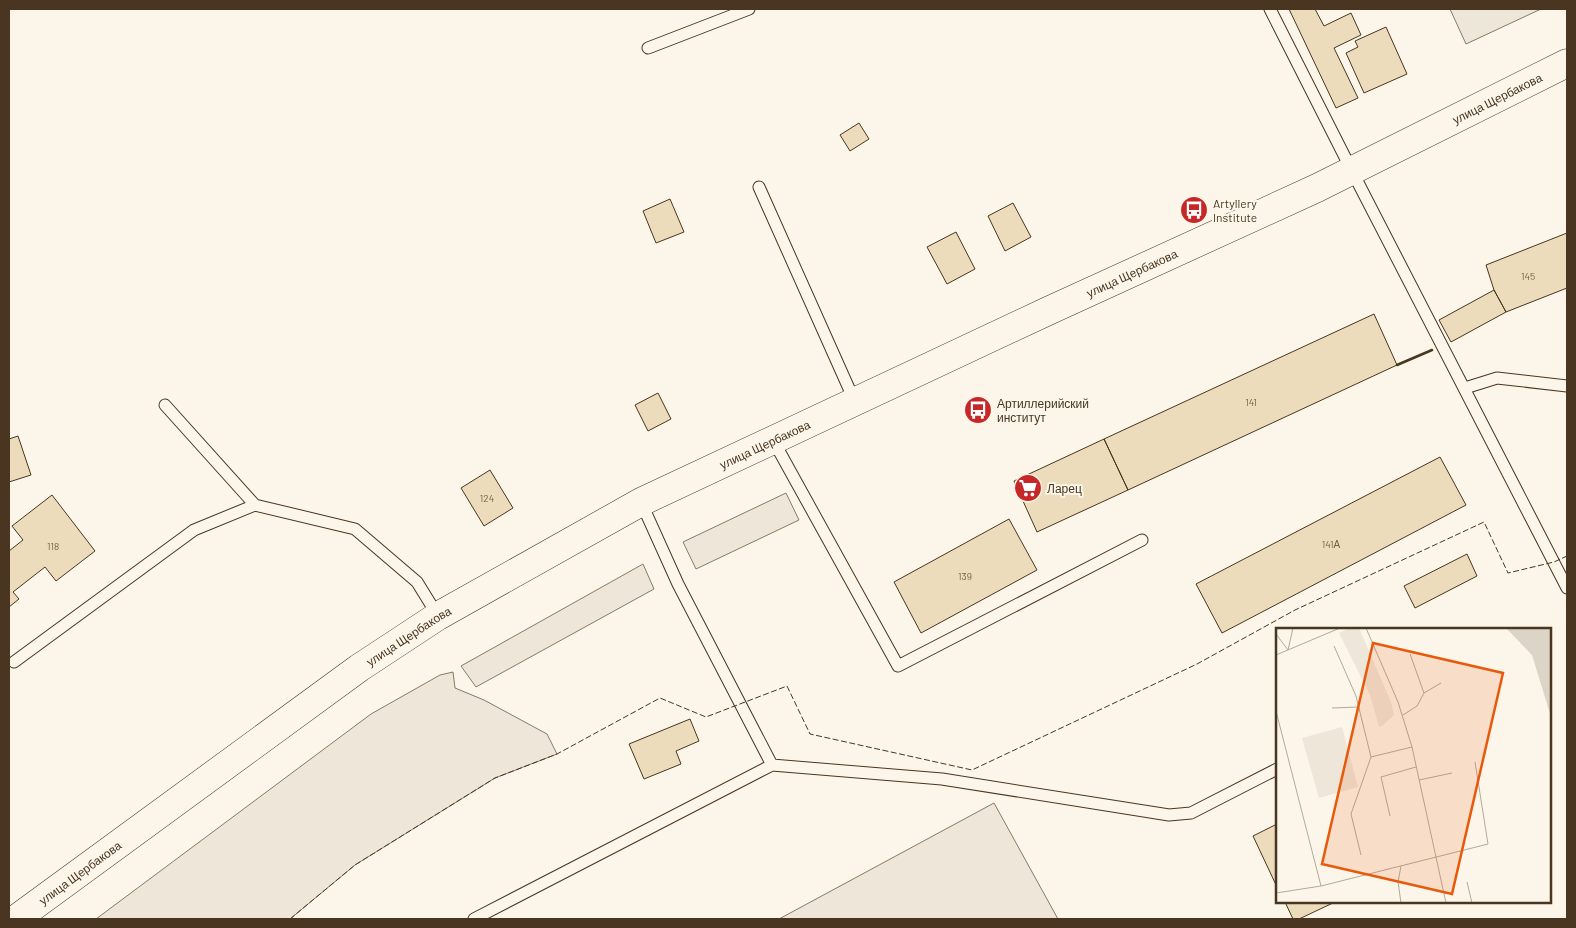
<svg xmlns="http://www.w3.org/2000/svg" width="1576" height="928" viewBox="0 0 1576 928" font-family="Barlow,sans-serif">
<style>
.green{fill:#ede6d9;stroke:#887966}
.parking{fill:#ede7d9;stroke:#887966}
.building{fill:#ecdcbc;stroke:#4a3520}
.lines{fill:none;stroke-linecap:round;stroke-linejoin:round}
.service-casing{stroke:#4a3520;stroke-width:13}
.primary-casing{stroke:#4a3520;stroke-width:29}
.service{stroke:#fbf6e9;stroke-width:11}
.primary{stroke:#fbf6e9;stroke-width:28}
.fence{stroke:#4a3520;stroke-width:1;stroke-dasharray:6 2.5;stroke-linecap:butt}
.wall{stroke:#4a3520;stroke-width:2.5}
.labels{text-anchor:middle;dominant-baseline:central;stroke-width:4;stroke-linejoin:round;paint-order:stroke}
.number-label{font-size:10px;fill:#725f47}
.street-label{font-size:12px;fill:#4a3520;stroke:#fbf6e9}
.poi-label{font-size:12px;fill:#4a3520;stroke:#fbf6e9;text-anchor:start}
.inset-road{fill:none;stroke:#b4a999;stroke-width:1}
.view{fill:#e8590c;fill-opacity:0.15;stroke:#e8590c;stroke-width:2.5}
.inset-edge{fill:none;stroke:#4a3520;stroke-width:2.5}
</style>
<rect width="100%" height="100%" fill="#fbf6e9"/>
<path class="green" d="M786,493l13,27 -103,49 -13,-27z
M643,564l11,25 -178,98 -15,-21z
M453,672l2,16 29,12 63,34 10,20 -62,24 -140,87 -65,54h-194l275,-205 69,-39z
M994,803l64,116h-279z"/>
<path class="parking" d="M1450,9h91l-75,35z"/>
<path class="building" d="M1289,9h26l9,17 27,-13 10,22 -27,13 24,50 -22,10z
M1386,27l21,47 -43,19 -18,-40 12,-6 -3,-6z
M859,123l10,16 -19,12 -10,-16z
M670,199l14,33 -28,11 -13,-32z
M1013,203l18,34 -26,14 -17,-35z
M956,232l19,37 -28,15 -20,-37z
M1567,233v55l-61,24 -12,-22 -8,-25z
M1494,290l12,22 -55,30 -12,-22z
M1374,314l23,51 -269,125 -24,-51z
M658,393l13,26 -23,12 -13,-26z
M18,436l13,39 -22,7v-43z
M1104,439l24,51 -91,42 -23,-51z
M1440,457l26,48 -244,128 -26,-49z
M490,470l23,38 -29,18 -23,-38z
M52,495l43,56 -39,30 -11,-14 -32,25 6,7 -10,8v-56l14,-11 -11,-14z
M1009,519l28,51 -116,63 -27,-51z
M1467,554l10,22 -62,32 -11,-22z
M690,719l9,22 -23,10 5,13 -37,15 -15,-35z
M1277,824v63l-24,-51z
M1285,902h50l-36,17h-6z"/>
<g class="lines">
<g class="service-casing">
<path id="service" d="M1270,9l82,162 215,417
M648,48l101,-39
M759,187l96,215
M1465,388l32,-10 70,8
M165,405l90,100
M773,440l125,226 244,-126
M14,662l180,-132 61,-25 100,24 62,53 21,34
M772,765l170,14 227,36 22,-2 86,-44
M474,919l298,-154 -94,-181 -37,-82"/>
</g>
<g class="primary-casing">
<g id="primary">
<path id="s1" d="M16,919l343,-251 79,-52 203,-114 407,-191 269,-123 250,-125"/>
</g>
</g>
<use href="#service" class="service"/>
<use href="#primary" class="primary"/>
<path class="fence" d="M290,919l65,-54 140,-87 62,-24 103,-56 46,19 81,-31 23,48 162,36 225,-106 98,-54 189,-88 24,51 46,-11 13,-6"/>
<path class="wall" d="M1397,365l35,-15"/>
</g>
<defs>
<g id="bus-disc" transform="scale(1.4375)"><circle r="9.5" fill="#c62828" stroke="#fbf6e9"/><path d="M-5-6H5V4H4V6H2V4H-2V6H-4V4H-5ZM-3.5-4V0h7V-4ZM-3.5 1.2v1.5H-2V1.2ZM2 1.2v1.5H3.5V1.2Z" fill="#fff"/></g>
<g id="supermarket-disc" transform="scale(1.4375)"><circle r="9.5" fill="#c62828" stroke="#fbf6e9"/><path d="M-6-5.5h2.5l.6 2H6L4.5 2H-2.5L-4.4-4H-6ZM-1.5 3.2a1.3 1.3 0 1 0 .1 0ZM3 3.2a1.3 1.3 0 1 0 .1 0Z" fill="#fff"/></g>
</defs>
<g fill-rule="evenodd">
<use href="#bus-disc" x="1194" y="210"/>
<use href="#bus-disc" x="978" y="410"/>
<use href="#supermarket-disc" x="1028" y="488"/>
</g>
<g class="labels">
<g class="number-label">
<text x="1528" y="276">145</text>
<text x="1251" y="402">141</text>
<text x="487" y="498">124</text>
<text x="1331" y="544">141А</text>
<text x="53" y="546">118</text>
<text x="965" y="576">139</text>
</g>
<g class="street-label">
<text stroke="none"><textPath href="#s1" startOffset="1699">улица Щербакова</textPath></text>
<text stroke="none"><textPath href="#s1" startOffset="1294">улица Щербакова</textPath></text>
<text stroke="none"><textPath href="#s1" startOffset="889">улица Щербакова</textPath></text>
<text stroke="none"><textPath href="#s1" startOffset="484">улица Щербакова</textPath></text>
<text stroke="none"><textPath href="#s1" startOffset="79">улица Щербакова</textPath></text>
</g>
<g class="poi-label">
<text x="1213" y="203">Artyllery<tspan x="1213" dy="14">Institute</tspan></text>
<text x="997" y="403">Артиллерийский<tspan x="997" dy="14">институт</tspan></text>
<text x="1047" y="488">Ларец</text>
</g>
</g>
<g transform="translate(1276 628)">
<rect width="275" height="275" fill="#fbf6e9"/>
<path d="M73,0h10l32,74 3,13 -12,11 -3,1 -9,-32 -31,-62zM66,99l16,60 -39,11 -17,-60z" fill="#ede6d9"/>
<path d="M230,0h45v89l-19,-62z" fill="#dcd4c6"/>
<path class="inset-road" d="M90,0l32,74 14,45 34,156M0,6l12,16M58,18l22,50 15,61 41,-10M12,22l5,-22M0,27l64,-27M148,65l17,-10M56,80l26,-1M0,83l45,175M127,87l14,-9 7,-13 -14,-39M143,152l33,-7M114,188l-9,-39 35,-10M85,227l-10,-41 20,-57M191,254l5,21M0,265l45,-7 167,-42 -13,-82M125,275l-3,-21 3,-16"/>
<path class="view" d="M97,15l130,30 -51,221 -130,-30z"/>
<rect width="275" height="275" class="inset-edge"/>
</g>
<rect width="1576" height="928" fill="none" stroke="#4a3520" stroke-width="20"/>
</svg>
